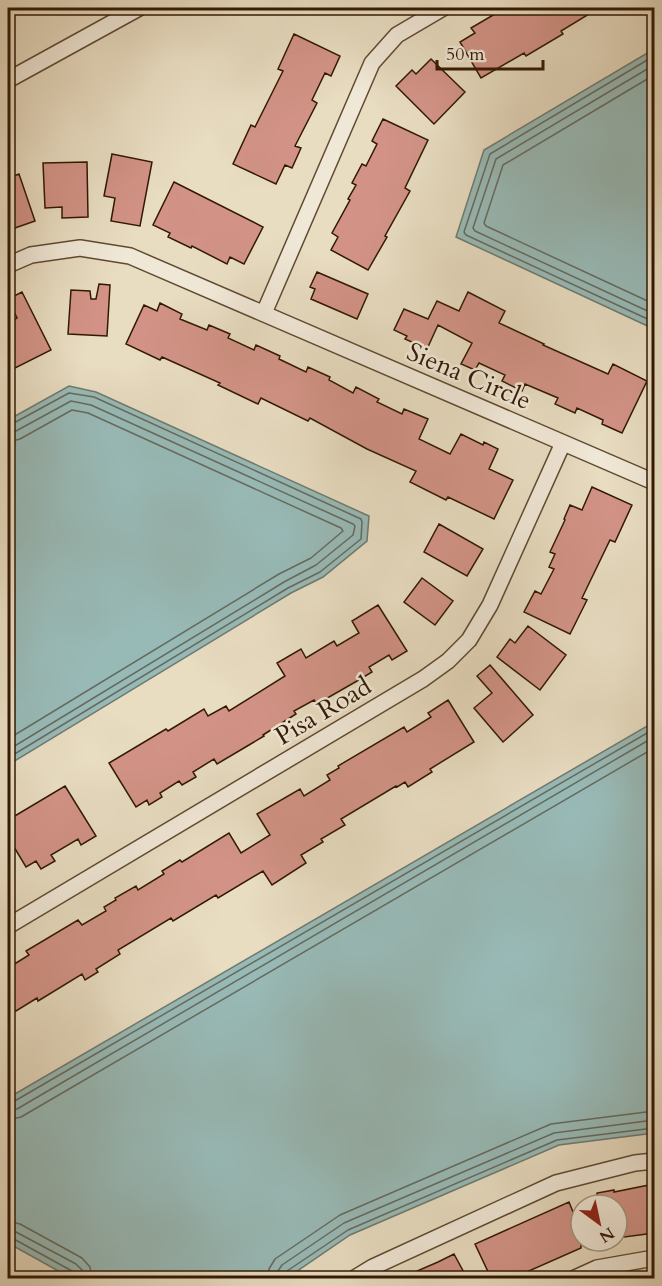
<svg xmlns="http://www.w3.org/2000/svg" width="662" height="1286" viewBox="0 0 662 1286" font-family="Cardo,serif">
<style>
.water{fill:#98bab7;stroke:#6f7a6f;stroke-width:1.5}
.lines{fill:none;stroke-linecap:round;stroke-linejoin:round}
.shore{stroke:#656a5e;stroke-width:1.5}
.building{fill:#d29386;stroke:#321904;stroke-width:1.5}
.minor-casing{stroke:#604a33;stroke-width:18}
.minor{stroke:#f0e8d7;stroke-width:15}
.labels{text-anchor:middle;dominant-baseline:central;stroke-width:5;stroke-linejoin:round;paint-order:stroke}
.street-label{font-size:26px;fill:#321904;stroke:#f0e8d7}
</style>
<rect width="100%" height="100%" fill="#e8dcc1"/>
<filter id="stains"><feTurbulence type="fractalNoise" baseFrequency=".00333" numOctaves="4"/><feColorMatrix values="0 0 0 0 .2 0 0 0 0 .09 0 0 0 0 .02 0 0 0 .5 -.17"/></filter>
<radialGradient id="worn" r=".72"><stop offset=".6" stop-color="#630" stop-opacity="0"/><stop offset="1" stop-color="#630" stop-opacity=".3"/></radialGradient>
<path class="water" d="M654,49v280l-198,-92 28,-87z
M69,386l27,6 273,124 -2,25 -44,36 -32,16 -283,172v-345z
M654,722v411l-95,12 -209,90 -63,43h-211l-14,-5 -54,-30v-145z"/>
<g class="lines">
<path class="shore" d="M654,56l-164,98 -26,78 2,3 188,87
M654,65l-158,94 -23,69 2,3 179,83
M654,75l-151,90 -19,58 2,3 168,78
M8,425l4,-1 57,-31 25,4 267,122 1,3 -1,17 -41,33 -32,16 -280,170
M8,433l8,-2 55,-30 20,4 262,119 2,2 -2,9 -37,30 -32,17 -276,168
M8,442l12,-3 52,-29 16,3 253,115 2,3 -32,27 -32,16 -271,165
M8,1103l5,-1 641,-373
M8,1111l9,-2 637,-372
M8,1120l13,-3 633,-369
M8,1221l12,3 62,34 8,9 2,11
M8,1230l8,2 60,32 6,6 1,8
M8,1238h4l60,33 3,3 1,4
M268,1278l1,-9 6,-10 65,-44 211,-91 103,-13
M277,1278l1,-7 4,-6 62,-42 210,-90 100,-13
M284,1278v-3l3,-4 61,-41 209,-90 97,-12"/>
</g>
<path class="building" d="M505,8h94l-38,23 2,3 -37,22 -2,-3 -43,25 -21,-36 15,-9 -4,-5z
M294,34l46,22 -9,20 -6,-3 -13,27 5,3 -22,43 6,2 -9,20 -7,-3 -9,19 -43,-20 18,-39 4,2 28,-56 -5,-2z
M431,59l34,33 -31,32 -38,-38 16,-16 4,4z
M383,119l45,21 -23,48 5,3 -25,45 2,1 -19,33 -37,-20 7,-13 -6,-4 18,-33 -2,-1 8,-14 -4,-2 10,-19 4,2 11,-22 -5,-3z
M112,154l40,8 -12,64 -29,-5 4,-23 -11,-2z
M87,162l1,55 -26,1v-11l-17,1 -2,-45z
M19,174l16,47 -23,8 -2,-6 -2,1v-46z
M174,182l89,45 -19,37 -14,-7 -3,7 -35,-18 -1,2 -23,-11 2,-4 -17,-8z
M317,272l51,22 -11,25 -46,-20 4,-10 -5,-2z
M99,284l11,1 -3,51 -39,-2 3,-44 19,1 1,8h5z
M22,292l29,58 -36,18 -7,-14v-31l9,-5 -9,-19z
M468,292l37,19 -6,12 45,21 -1,1 65,29 5,-10 34,17 -25,52 -20,-9 1,-4 -26,-12 -2,5 -20,-9 3,-6 -33,-14 -3,7 -20,-10 3,-6 -26,-12 -4,7 -14,-6 11,-21 -34,-18 -11,24 -22,-10 2,-3 -13,-6 10,-21 24,10 9,-18 22,10z
M160,303l22,11 -2,5 27,11 2,-5 21,9 -2,4 26,12 2,-5 24,11 -1,3 27,13 2,-5 22,10 -1,3 24,13 3,-6 23,12 -2,3 25,12 2,-5 24,10 -9,20 31,15 11,-20 22,11 1,-3 14,7 -9,20 24,11 -19,39 -46,-22 -2,3 -36,-18 6,-11 -49,-22 -57,-31 -2,3 -47,-23 -3,6 -40,-19 2,-2 -58,-26 -2,3 -34,-16 18,-39 13,6z
M592,487l40,18 -17,37 -5,-2 -28,58 5,2 -17,34 -46,-22 11,-21 6,3 13,-25 -5,-2 6,-13 -5,-2 15,-32 -1,-1 6,-14 12,5z
M439,524l44,25 -16,27 -43,-24z
M422,578l31,23 -18,24 -31,-23z
M378,605l29,46 -15,9 -3,-5 -20,12 3,5 -15,9 -40,23 -3,-4 -20,11 2,3 -33,21 1,1 -15,9 -32,19 -3,-5 -21,13 3,5 -14,8 -3,-4 -19,12 2,4 -13,8 -2,-5 -11,7 -27,-44 57,-34 2,2 36,-22 4,7 18,-10 3,5 56,-35 -8,-13 24,-14 5,9 28,-17 3,5 22,-13 -7,-12z
M528,626l38,29 -26,35 -43,-33 13,-18 5,4z
M490,665l43,50 -30,27 -29,-34 18,-15 -15,-17z
M448,700l26,42 -44,27 2,3 -24,15 -3,-5 -8,5 -1,-1 -55,33 4,6 -24,14 2,3 -22,13 5,8 -34,22 -9,-14 -45,27 -2,-3 -43,26 -2,-3 -53,32 2,4 -24,15 2,3 -13,8 -3,-6 -44,27 -1,-3 -29,18v-48l21,-13 -3,-4 52,-31 4,5 24,-14 -2,-4 12,-7 -1,-2 21,-12 2,4 26,-16 -2,-3 18,-11 2,2 47,-29 12,20 29,-18 -13,-21 43,-25 4,7 26,-16 -3,-5 12,-7 -1,-2 66,-39 3,5 24,-15 -3,-4z
M65,786l31,50 -15,9 -3,-6 -27,16 4,6 -14,8 -5,-8 -10,6 -18,-30v-17z
M654,1184v49l-37,5v-33h-18l-2,-12 17,-3v2z
M569,1202l12,30v16l-68,30h-22l-16,-34z
M454,1254l13,24h-66l37,-16z"/>
<g class="lines">
<g class="minor-casing">
<path id="minor" d="M8,80l131,-72
M8,265l23,-10 49,-7 50,8 524,226
M264,313l108,-250 25,-28 46,-27
M8,926l415,-247 25,-18 21,-21 21,-35 73,-162
M355,1278l18,-11 183,-84 79,-20 19,-2
M575,1278l22,-10 57,-10"/>
</g>
<use href="#minor" class="minor"/>
</g>
<g class="labels">
<g class="street-label">
<text transform="translate(469 376) rotate(23)">Siena Circle</text>
<text transform="translate(323 711) rotate(-31)">Pisa Road</text>
</g>
</g>
<rect width="662" height="1286" fill="none" stroke="#e8dcc1" stroke-width="30"/>
<rect x="9" y="9" width="644" height="1268" fill="none" stroke="#321904" stroke-width="3"/>
<rect x="15" y="15" width="632" height="1256" fill="none" stroke="#321904" stroke-width="1.5"/>
<g transform="translate(599 1223) rotate(147)"><circle r="28" fill="#f0e8d7" stroke="#a49583" stroke-width="1.5"/>
<path d="M0-4.5L10 22L0 15L-10 22Z" fill="#8f2418"/>
<text y="-9" font-size="16" font-weight="bold" text-anchor="middle" fill="#321904">N</text>
</g>
<path d="M437 60v9h106v-9" fill="none" stroke="#321904" stroke-width="3"/>
<text x="446" y="60" font-size="18" fill="#321904" stroke="#f0e8d7" stroke-width="4.5" paint-order="stroke">50 m</text>
<rect width="100%" height="100%" filter="url(#stains)"/>
<rect width="100%" height="100%" fill="url(#worn)"/>
</svg>
